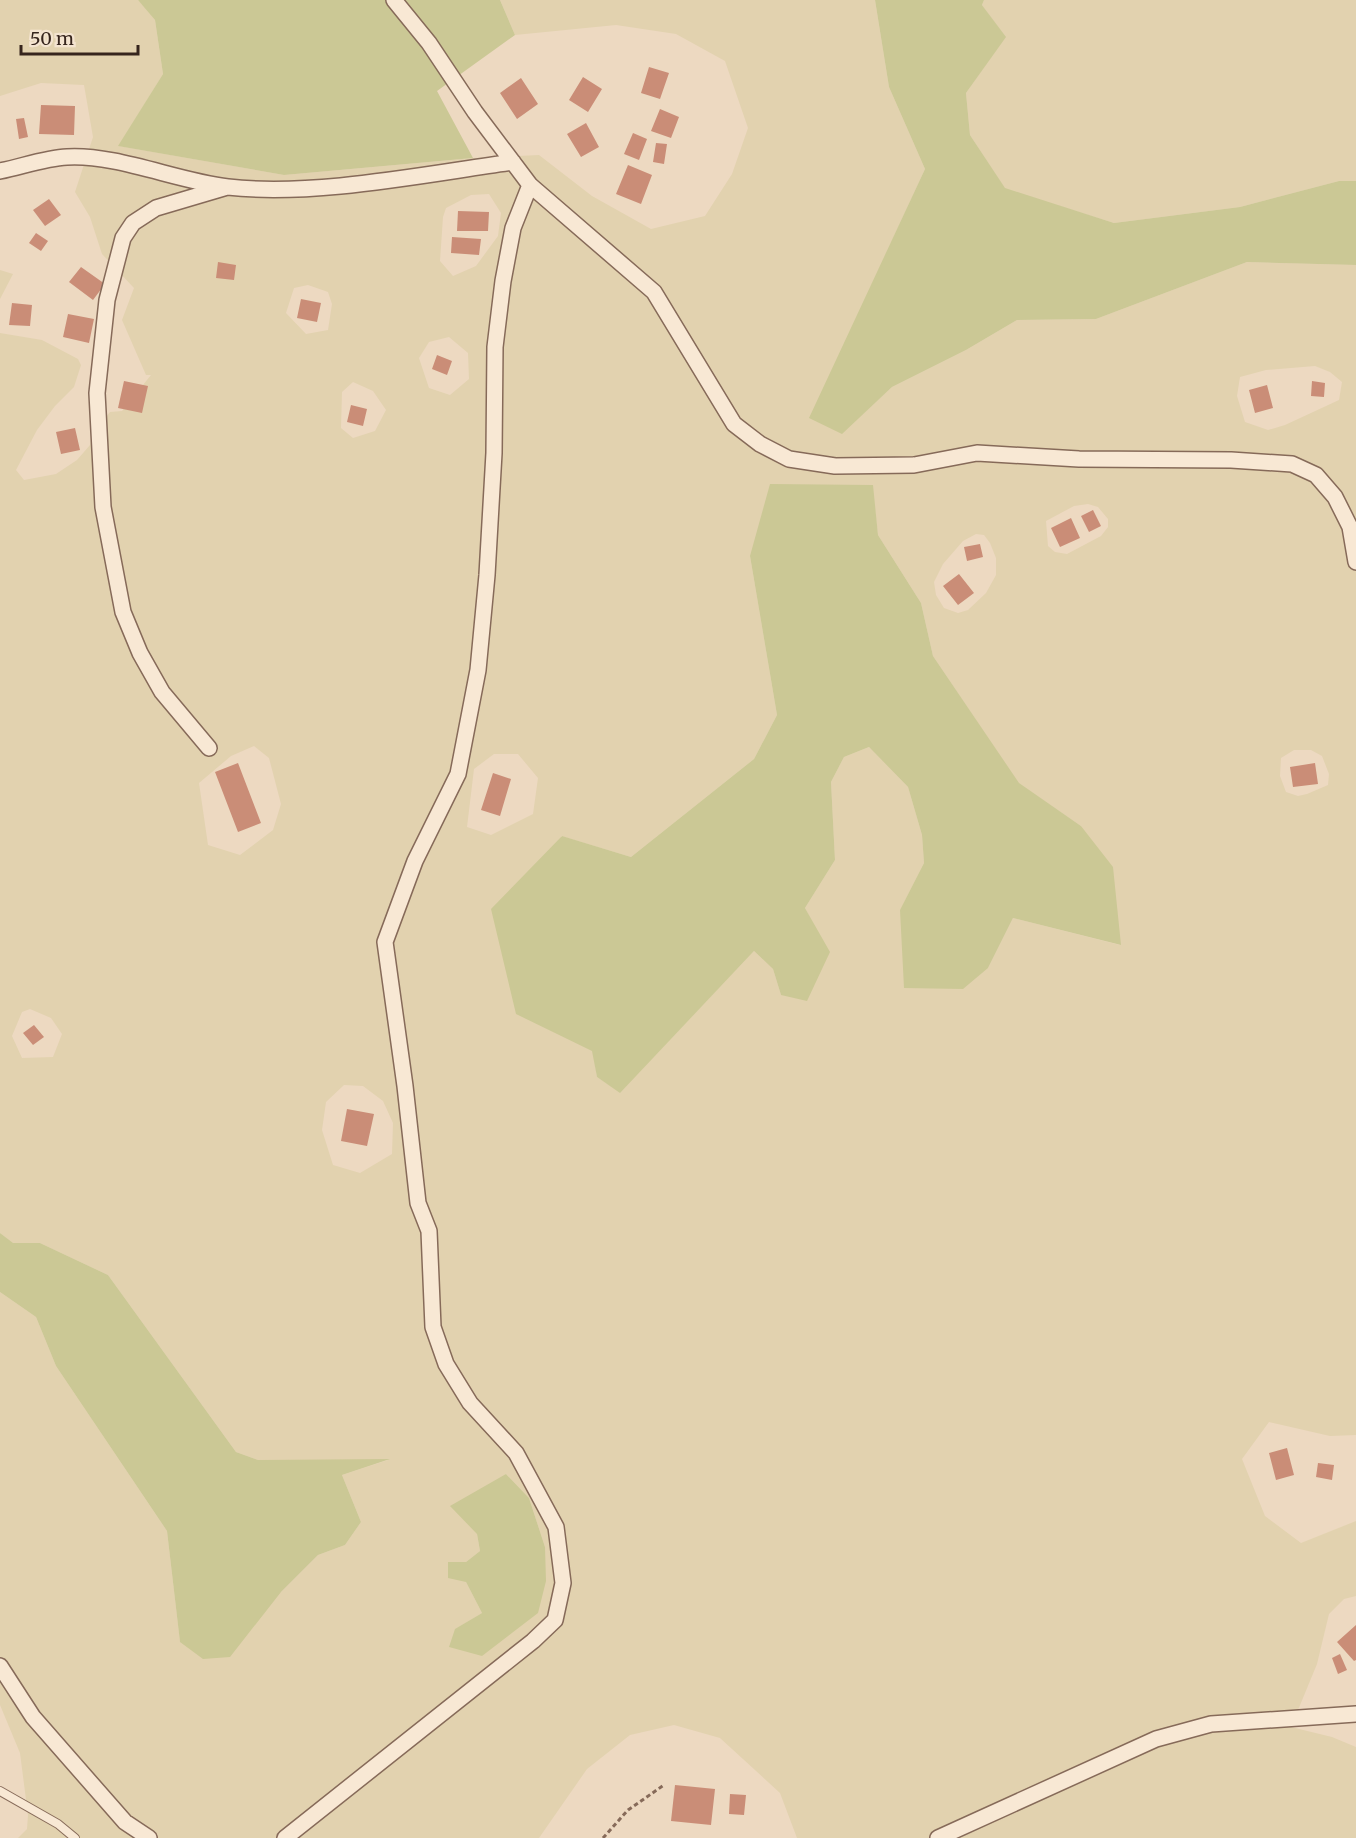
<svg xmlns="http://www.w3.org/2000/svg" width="1356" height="1838" viewBox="0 0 1356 1838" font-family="Merriweather,serif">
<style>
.farmland{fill:#e2d2af;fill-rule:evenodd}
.green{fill:#cbc895}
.building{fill:#ca8d77}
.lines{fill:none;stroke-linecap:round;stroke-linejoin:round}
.service-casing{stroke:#866a59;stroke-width:10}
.minor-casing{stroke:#866a59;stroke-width:18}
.path{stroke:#866a59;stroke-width:3;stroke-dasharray:4.5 3;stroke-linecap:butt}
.service{stroke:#f8e8d4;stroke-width:8}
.minor{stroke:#f8e8d4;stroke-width:15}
</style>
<rect width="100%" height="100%" fill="#edd9c1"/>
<path class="farmland" d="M0,0h138l7,7 10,13 8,54 -44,72 165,29 189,-17 66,-3 53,41 59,33 54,-13 27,-42 16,-46 -23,-67 -49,-27 -60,-9 -101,10 -15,-35h375l14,87 36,82 -64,139 -19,125 50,-46 74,-37 51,-30 79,-1 151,-57 109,3v1170l-26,1 -61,-14 -27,37 23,57 36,27 55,-22v75l-12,3 -15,15 -12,50 -26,63 41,10 24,10v91h-559l-17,-45 -60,-55 -46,-13 -44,10 -43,34 -48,69h-521l9,-9 1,-14 -8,-62 -20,-48v-413l36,25 20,49 111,165 13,111 101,-50 37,-37 27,-10 16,-23 -19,-47 46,-15h-130l-22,-8 -128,-177 -68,-32 -27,1 -13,-11v-900l42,7 36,19 3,6 -7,22 -19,19 -18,24 -21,40 8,10 32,-6 21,-14 13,-15 2,-10 18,-23 12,-1 29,-36h-5l-24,-55 12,-32 -32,-34 -12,-37 -15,-25 18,-55 -9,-52 -43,-2 -41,13zM489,194l12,19 -3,23 -22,30 -23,10 -13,-15 3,-44 3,-9 25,-13zM308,285l20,7 4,12 -4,26 -22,4 -20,-21 8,-25zM449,337l19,16 1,26 -19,16 -21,-7 -10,-30 10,-16zM1315,366l15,6 12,10 -3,18 -54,25 -17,5 -23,-8 -8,-26 3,-19 26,-7zM353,382l20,9 13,19 -11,21 -22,7 -12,-10 1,-36zM872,485l6,50 43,68 12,53 86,128 62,42 39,119 -107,-27 -25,50 -88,-57 24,-48 -2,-28 -14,-48 -39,-40 -25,10 -13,25 4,78 -30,48 24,45 -48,42 -8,-26 -19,-18 -134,141 -23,-15 -36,-241 70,21 123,-98 23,-44 -27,-159zM1088,504l10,3 10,12v8l-7,9 -34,18 -12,-2 -7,-6 -2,-25 28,-15zM976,534l8,1 6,8 6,15v17l-10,18 -18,17 -10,3 -14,-5 -8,-13 -2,-13 9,-18 20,-23zM254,746l15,12 12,46 -8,26 -33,25 -32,-10 -9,-62 32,-27zM1294,750h17l11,6 7,18 -1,11 -21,9 -9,2 -12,-4 -6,-16 1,-18zM494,754h24l20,24 -5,36 -42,21 -24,-8 7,-58zM30,1009l21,9 11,16 -9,23 -31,1 -10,-22 10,-24zM344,1085l19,1 20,15 10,22 -1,31 -32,19 -27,-8 -11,-35 4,-28zM506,1474l23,24 16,49 -63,109 -26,-27 26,-16 -16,-31 -18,-20h18l14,-11 -3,-17z
M984,0h372v181h-17l-99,26 -126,16 -109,-34 -35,-54 -4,-42 39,-56 -23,-32z
M0,270l13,4 -13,25z"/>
<path class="green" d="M138,0h362l15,35 -78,56 36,67 -189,17 -166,-29 45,-72 -8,-54z
M875,0h109l-2,5 24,32 -40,56 4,42 35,53 109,35 126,-16 99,-26h17v84l-109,-3 -151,57 -79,1 -51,30 -74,37 -50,47 -33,-16 116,-249 -36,-82z
M770,484l103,1 5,50 43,68 12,53 86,127 62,43 32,41 8,78 -108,-27 -25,50 -25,21 -59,-1 -4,-78 24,-47 -2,-28 -14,-48 -39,-40 -25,10 -13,25 4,78 -30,48 25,44 -23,49 -26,-6 -8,-26 -19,-18 -134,142 -23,-16 -5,-26 -76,-37 -25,-105 71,-73 69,21 123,-98 23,-44 -27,-159z
M0,1233l13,10h27l68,32 128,177 22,8 132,-1 -48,16 19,47 -16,23 -27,10 -37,37 -51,65 -27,2 -23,-17 -13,-111 -111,-165 -20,-49 -36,-25z
M506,1474l23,24 16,49 1,34 -8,32 -56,43 -33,-9 6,-18 27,-16 -16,-31 -18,-4v-16h18l14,-11 -3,-17 -27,-28z"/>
<path class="building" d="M649,67l20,6 -9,26 -19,-6z
M583,77l19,12 -14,23 -19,-12z
M521,78l17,26 -21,15 -17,-26z
M41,105l34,1 -1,29 -35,-1z
M660,109l19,8 -8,21 -20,-7z
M24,118l4,19 -9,2 -3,-20z
M586,123l13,24 -18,10 -14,-23z
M633,133l14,6 -8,21 -15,-6z
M656,143l11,1 -3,20 -11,-2z
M628,165l24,10 -11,29 -25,-10z
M49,199l12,16 -16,11 -12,-16z
M458,211l31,1 -1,19h-31z
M36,233l12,8 -7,10 -12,-8z
M452,237l29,2 -2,16 -28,-2z
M218,262l18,3 -2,15 -18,-2z
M81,267l24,17 -12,16 -24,-18z
M301,299l20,4 -4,19 -20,-4z
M12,303l20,2 -2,21 -21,-1z
M68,314l26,5 -5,24 -26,-6z
M437,355l15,6 -5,14 -15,-6z
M124,381l24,5 -6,27 -24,-5z
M1312,381l13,2 -1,14 -13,-1z
M1267,385l6,23 -18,5 -6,-23z
M351,405l16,4 -4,17 -16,-4z
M75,428l5,22 -19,4 -5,-22z
M1093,510l8,16 -12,6 -8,-16z
M1071,518l9,20 -20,9 -9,-19z
M980,544l3,13 -16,4 -3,-14z
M959,574l15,19 -16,12 -15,-19z
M238,763l23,60 -23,9 -23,-60z
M1315,763l3,21 -25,3 -3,-20z
M493,773l18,6 -11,37 -19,-6z
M34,1025l10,12 -11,8 -10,-12z
M347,1109l27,5 -7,32 -26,-5z
M1287,1448l7,27 -18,5 -7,-27z
M1318,1463l16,2 -2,15 -16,-3z
M1356,1625v35l-2,1 -17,-19z
M1340,1654l7,16 -9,4 -6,-16z
M675,1785l40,4 -4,36 -40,-4z
M730,1794l16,1 -2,20 -15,-1z"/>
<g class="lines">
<g class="service-casing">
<path id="service" d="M0,1791l58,33 17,14"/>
</g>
<g class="minor-casing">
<path id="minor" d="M394,0l35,43 46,69 55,73 124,107 80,132 26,20 29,15 46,7 79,-1 63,-12 102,6 152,1 61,4 24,11 19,22 15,30 6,35
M0,171c21,-4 45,-13 67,-14 49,-3 110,24 161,30 85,10 198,-13 285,-25
M209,748l-47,-56 -22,-39 -17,-41 -20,-105 -6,-114 10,-93 16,-62 10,-15 23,-15 71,-21
M0,1666l33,51 92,105 24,16
M285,1838l248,-197 22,-21 8,-37 -7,-56 -40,-74 -46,-50 -24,-39 -13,-37 -4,-96 -11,-28 -13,-117 -20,-144 30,-81 43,-87 20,-104 9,-95 7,-122 1,-106 8,-66 10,-53 17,-43
M938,1838l218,-99 55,-15 145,-10"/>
</g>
<path class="path" d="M603,1838l25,-28 36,-25"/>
<use href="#service" class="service"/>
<use href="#minor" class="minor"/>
</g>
<path d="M21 45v9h117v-9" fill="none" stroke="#36251d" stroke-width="3"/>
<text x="30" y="45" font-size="18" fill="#36251d" stroke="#f4e4d0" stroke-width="4.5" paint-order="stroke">50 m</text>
</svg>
